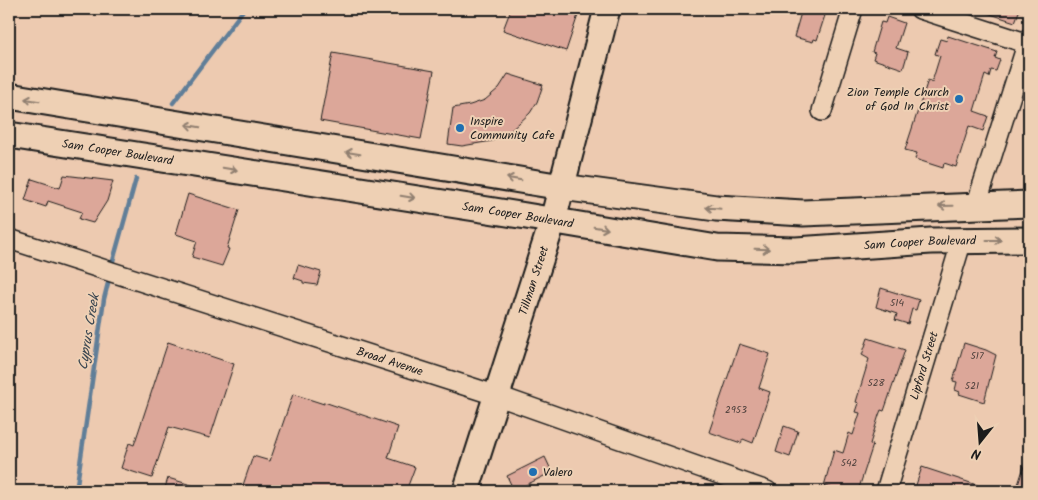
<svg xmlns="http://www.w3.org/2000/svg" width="1038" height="500" viewBox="0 0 1038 500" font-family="Kalam,sans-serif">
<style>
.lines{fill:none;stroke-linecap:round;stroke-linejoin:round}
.stream{stroke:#607e98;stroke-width:4.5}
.building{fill:#dca799;stroke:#1c1c1c}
.minor-casing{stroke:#1c1c1c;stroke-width:22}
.major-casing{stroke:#1c1c1c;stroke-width:29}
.minor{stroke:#eed0b4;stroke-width:19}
.major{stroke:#eed0b4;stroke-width:25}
.oneway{stroke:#907f70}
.poi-dot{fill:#1f6fb2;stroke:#eed0b4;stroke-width:2}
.labels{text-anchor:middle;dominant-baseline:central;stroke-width:4;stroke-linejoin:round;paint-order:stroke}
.number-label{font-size:10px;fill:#4c3f3b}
.poi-label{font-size:12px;fill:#1c1c1c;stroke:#eed0b4;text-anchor:start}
.street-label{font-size:12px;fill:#1c1c1c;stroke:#eed0b4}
.water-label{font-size:14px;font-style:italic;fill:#384550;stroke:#eed0b4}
</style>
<rect width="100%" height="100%" fill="#edcab0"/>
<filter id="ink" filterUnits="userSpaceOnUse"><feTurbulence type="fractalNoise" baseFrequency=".02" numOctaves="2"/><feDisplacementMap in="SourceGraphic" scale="10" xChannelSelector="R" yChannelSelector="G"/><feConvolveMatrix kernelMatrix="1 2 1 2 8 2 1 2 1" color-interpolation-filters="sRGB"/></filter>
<g filter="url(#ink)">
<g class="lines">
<path class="stream" d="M173,103l71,-94
M111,268l25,-89
M76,491l28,-192 6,-24"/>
</g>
<path class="building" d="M511,9h69l-14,42 -63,-21z
M802,9h25l-10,31 -3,-1 -1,3 -19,-5z
M982,9h38l-5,13 -34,-11z
M887,17l17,6 -8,25 12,4 -5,17 -30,-10 2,-6 -3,-1 9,-30 4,1z
M948,36l49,16 -2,6 5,2 -4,11 -5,-1 -2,7 -4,-2 -11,36 14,5 -5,15 -14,-5 -13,41 -12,-4 -1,5 -28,-9 2,-6 -12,-3 23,-70 4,2 8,-26 -5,-2 5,-15 7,2z
M333,53l101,18 -13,68 -101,-18z
M508,74l35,11 -6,17 -7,11 -22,20 -16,8 -30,5 -14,-2 5,-36 17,-3 15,-5 14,-12z
M64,175l49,6 -6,20 -14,22 -14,-4 3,-7 -34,-11 -2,6 -21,-7 7,-21 28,9z
M188,194l51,16 -12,38 2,1 -7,17 -30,-9 5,-16 -21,-7z
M298,265l23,7 -4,13 -14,-2v-2l-9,-3z
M881,288l38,12 -3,10 -4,-1 -4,15 -13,-4 2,-6 -21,-7z
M868,338l37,12 -21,61 -3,-1 -2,5 -9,29 3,1 -15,46h-18l-16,-5 10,-36 9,3 6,-20 4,2 7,-22 -4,-1 3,-9 -3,-1 13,-43 -7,-4z
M168,342l66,22 -24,74 -41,-11 -17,51 -31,-10 8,-25 5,2z
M964,343l22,7 10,5 -12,47 -25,-8 1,-2 -5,-2 2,-8 -4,-1z
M739,344l31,10 -11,34 11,4 -17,51 -10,-4 -2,4 -32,-11z
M293,394l31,10v-2l74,25 -10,31 27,9 -9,24h-165l12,-35 17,5z
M784,426l14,5 -8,26 -14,-5z
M545,457l7,15 -38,19 -7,-15z
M1027,457h2v34h-13z
M922,467l67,22v2h-75z
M168,478l33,10v3h-37z"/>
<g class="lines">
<g class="minor-casing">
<g id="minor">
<path d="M920,9l109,35"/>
<path d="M822,111l31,-102"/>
<path d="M976,206l53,-168"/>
<path id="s1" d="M9,239l489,157 269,95"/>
<path id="s2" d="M886,491l76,-251"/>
</g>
</g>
<g class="major-casing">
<g id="major">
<path d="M9,96l553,91 154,21 87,5 226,-9"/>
<path id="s3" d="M9,135l517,81 191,32 79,2 135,-9 98,-1"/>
<path id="s4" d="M466,491l87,-271 54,-211"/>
</g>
</g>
<use href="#minor" class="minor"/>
<use href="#major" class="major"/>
</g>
<defs><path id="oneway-shaft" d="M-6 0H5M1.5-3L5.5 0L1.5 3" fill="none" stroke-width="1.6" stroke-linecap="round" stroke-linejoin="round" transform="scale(1.25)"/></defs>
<g class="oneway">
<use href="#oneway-shaft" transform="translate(32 100) rotate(-171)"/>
<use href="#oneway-shaft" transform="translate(193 126) rotate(-171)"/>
<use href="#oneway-shaft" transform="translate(353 153) rotate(-171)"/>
<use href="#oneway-shaft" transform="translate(230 169) rotate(9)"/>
<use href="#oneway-shaft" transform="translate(514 179) rotate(-171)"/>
<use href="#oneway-shaft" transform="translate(408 197) rotate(9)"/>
<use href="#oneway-shaft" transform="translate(946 206) rotate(179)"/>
<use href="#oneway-shaft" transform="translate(713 208) rotate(-174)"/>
<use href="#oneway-shaft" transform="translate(601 228) rotate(9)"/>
<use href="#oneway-shaft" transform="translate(994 240)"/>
<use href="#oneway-shaft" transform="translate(762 249) rotate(2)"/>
</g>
</g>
<g class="poi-dot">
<circle cx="959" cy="99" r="5"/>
<circle cx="460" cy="128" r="5"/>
<circle cx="533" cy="472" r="5"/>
</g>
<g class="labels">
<g class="number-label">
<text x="897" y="303">514</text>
<text x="977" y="356">517</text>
<text x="876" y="383">528</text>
<text x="972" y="386">521</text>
<text x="736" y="410">2953</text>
<text x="849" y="463">542</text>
</g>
<g class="poi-label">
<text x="949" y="92" text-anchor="end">Zion Temple Church<tspan x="949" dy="14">of God In Christ</tspan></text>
<text x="470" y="121">Inspire<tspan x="470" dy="14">Community Cafe</tspan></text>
<text x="543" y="472">Valero</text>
</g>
<g class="street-label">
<text stroke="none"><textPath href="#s3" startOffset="110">Sam Cooper Boulevard</textPath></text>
<text stroke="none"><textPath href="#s3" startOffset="515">Sam Cooper Boulevard</textPath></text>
<text stroke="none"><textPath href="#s3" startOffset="920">Sam Cooper Boulevard</textPath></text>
<text stroke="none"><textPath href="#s4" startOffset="221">Tillman Street</textPath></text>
<text stroke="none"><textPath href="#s1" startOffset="400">Broad Avenue</textPath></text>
<text stroke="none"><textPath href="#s2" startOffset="131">Lipford Street</textPath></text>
</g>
<g class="water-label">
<text transform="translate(89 332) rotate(-81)">Cyprus Creek</text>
</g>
</g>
<rect width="1038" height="500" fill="none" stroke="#eed0b4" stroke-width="30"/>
<rect x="15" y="15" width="1008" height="470" fill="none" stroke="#1c1c1c" stroke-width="2" filter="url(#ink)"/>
<g transform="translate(980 442) rotate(197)" stroke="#eed0b4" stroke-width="4" paint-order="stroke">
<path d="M0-4L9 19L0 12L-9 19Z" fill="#1c1c1c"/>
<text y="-8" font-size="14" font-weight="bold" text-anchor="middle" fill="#1c1c1c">N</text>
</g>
</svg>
